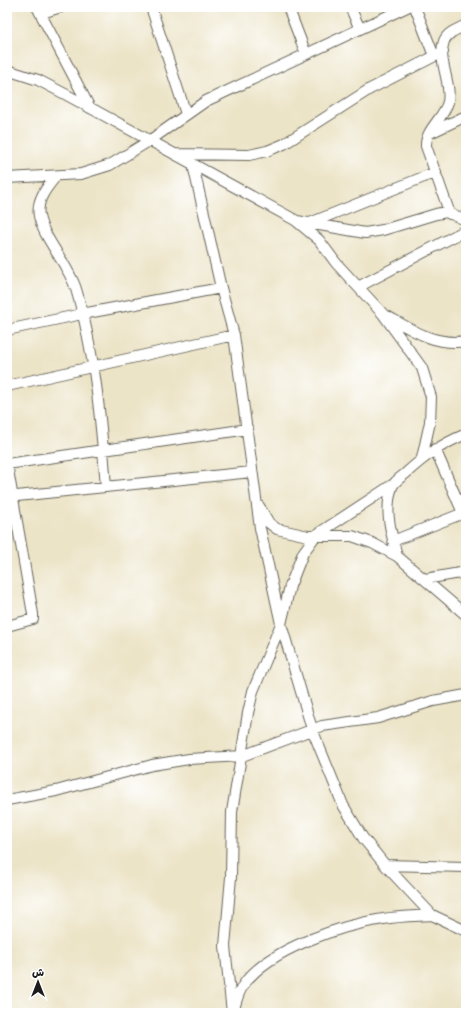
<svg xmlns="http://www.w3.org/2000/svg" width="473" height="1020" viewBox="0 0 473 1020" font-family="Delius,'Playpen Sans Arabic',sans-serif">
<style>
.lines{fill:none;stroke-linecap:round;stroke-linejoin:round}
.minor-casing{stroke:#656258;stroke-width:12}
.minor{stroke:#fff;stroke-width:10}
</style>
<rect width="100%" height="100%" fill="#fff"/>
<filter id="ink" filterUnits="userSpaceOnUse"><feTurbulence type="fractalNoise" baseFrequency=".025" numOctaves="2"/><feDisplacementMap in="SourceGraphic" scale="8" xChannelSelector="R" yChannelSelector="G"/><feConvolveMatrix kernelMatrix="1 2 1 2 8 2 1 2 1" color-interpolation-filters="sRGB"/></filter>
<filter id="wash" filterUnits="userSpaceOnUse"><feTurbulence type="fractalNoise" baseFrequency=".012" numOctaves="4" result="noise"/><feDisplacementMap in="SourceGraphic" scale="16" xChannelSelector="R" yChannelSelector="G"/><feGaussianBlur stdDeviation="0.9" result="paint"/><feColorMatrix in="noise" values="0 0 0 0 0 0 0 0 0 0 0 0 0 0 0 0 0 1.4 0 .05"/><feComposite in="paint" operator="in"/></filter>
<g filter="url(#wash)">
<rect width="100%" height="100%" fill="#ece4c7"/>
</g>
<g filter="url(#ink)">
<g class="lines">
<g class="minor-casing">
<path id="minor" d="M37,7l53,101
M151,7l35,107
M288,7l18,47
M350,7l10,22
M415,7l19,49
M42,13l19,-6
M7,70l31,10 27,14 230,126 24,20 17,23 47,51 39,54 9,29 -1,25 -8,36
M430,133l36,-17
M174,154l75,1 18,-4 17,-7 86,-55 73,-37
M193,165l28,123 13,47 26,193 21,96 31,105 31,76 20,33 22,27 47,50 34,16
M56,176c-9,11 -20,24 -17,40 4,22 29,48 37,73 19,63 25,132 30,198
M7,178l74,-4 29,-9 39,-24 57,-40 201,-94
M450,214l-24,-68c-1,-16 18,-28 22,-44 4,-20 -11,-41 -4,-61 4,-9 14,-12 22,-16
M297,221l68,12 18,-3 53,-16 10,-2 20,8
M310,223l126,-51
M358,287l108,-57
M387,316c25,14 48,30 79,25
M7,330l75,-16 139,-26
M7,386l227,-51
M435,449l28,64
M7,497l245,-25
M259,506l10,17 8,6 31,7h44l20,7 25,13 69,59
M393,541l73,-29
M397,556c-6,-24 -13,-45 -5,-69 2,-5 9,-10 13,-13 21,-19 35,-29 61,-40
M425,579l41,-7
M7,626l26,-7v-5l-26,-150 241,-35
M7,800l49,-9 96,-26 37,-6 53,-3 80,-30 56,-8 55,-17 33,-6
M385,865l81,2
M234,1009c2,-8 5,-18 10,-25 25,-35 98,-59 139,-65 16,-3 33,-3 49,-4
M232,1013l-7,-67 6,-69 1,-65 16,-99 5,-22 28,-67 9,-38 13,-33 13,-18 76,-50"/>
</g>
<use href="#minor" class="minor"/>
</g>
</g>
<rect width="473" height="1020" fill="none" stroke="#fff" stroke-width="24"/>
<g transform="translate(38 982)" stroke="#ffffff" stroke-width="3" paint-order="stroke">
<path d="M0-3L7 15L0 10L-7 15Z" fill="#1c1c1c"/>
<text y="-6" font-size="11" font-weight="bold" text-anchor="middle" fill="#1c1c1c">ش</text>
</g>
</svg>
